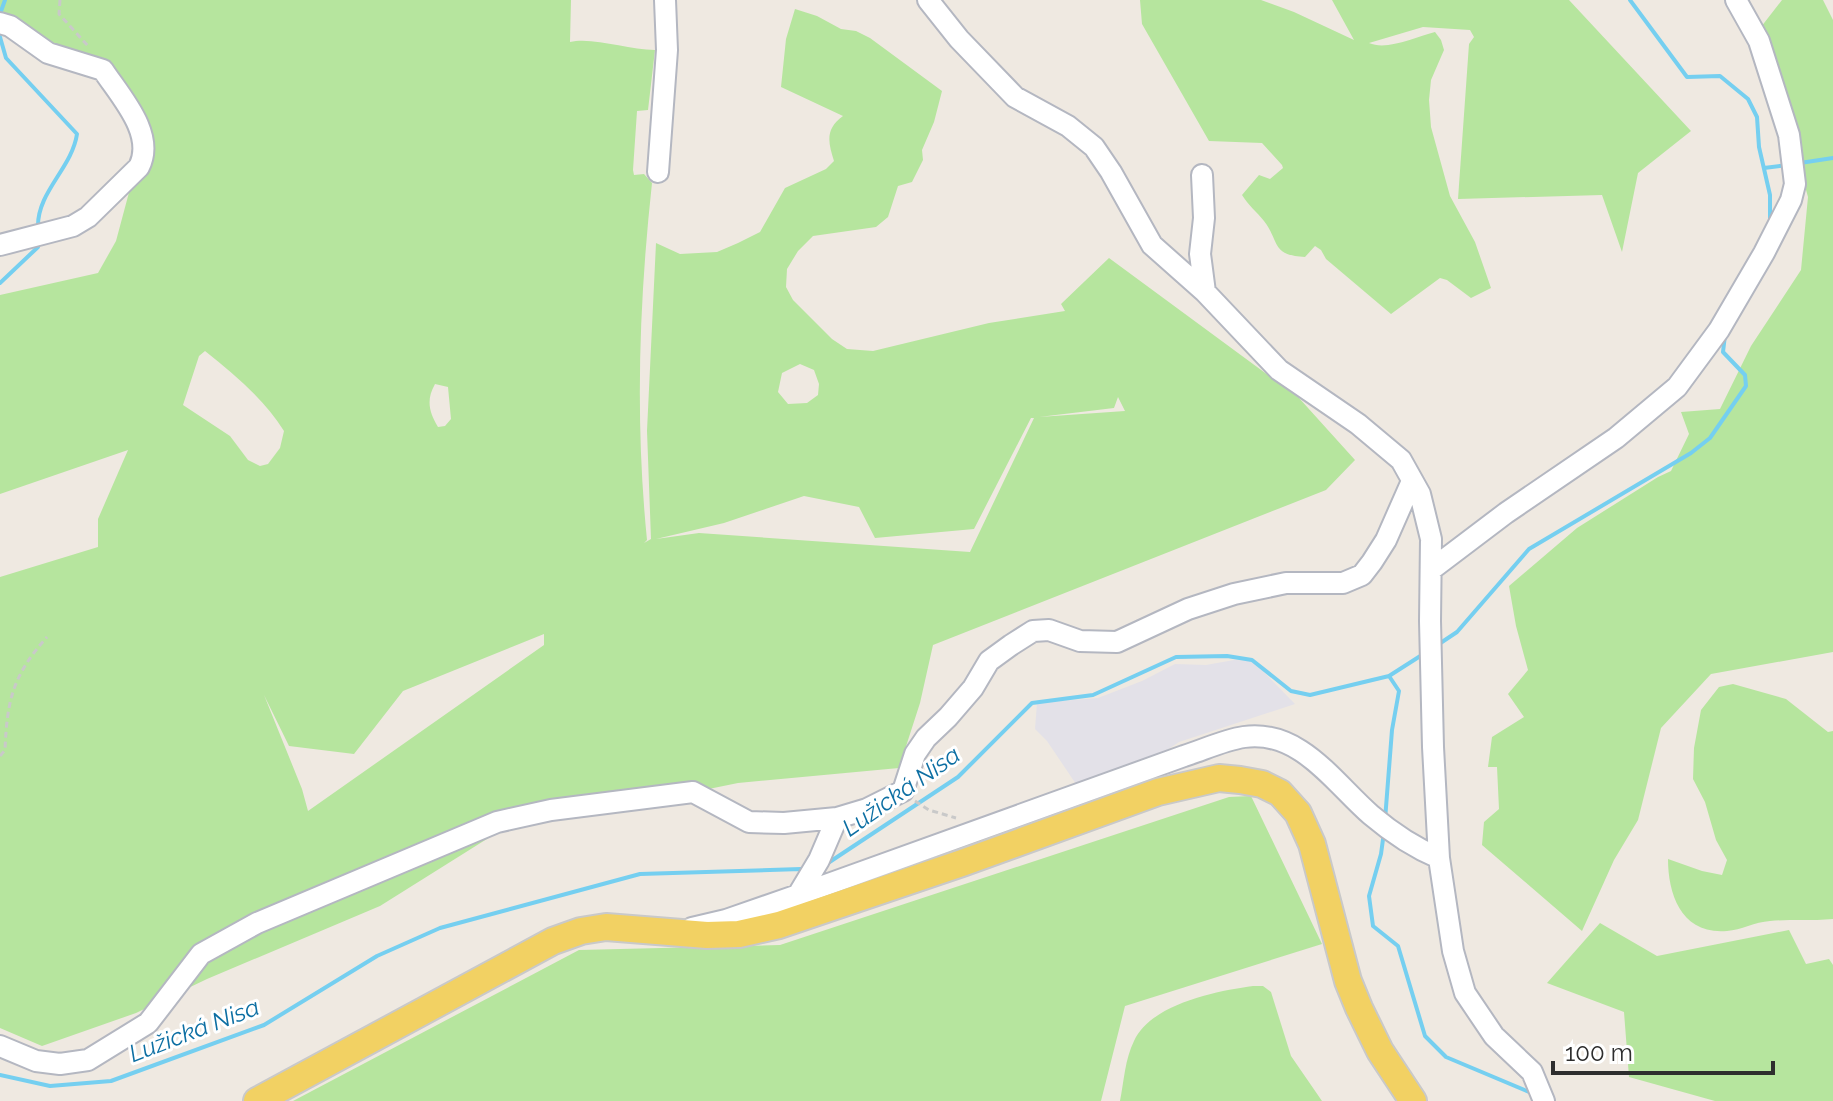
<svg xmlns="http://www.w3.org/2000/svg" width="1833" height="1101" viewBox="0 0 1833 1101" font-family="Raleway,sans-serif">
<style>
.industrial{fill:#e3e1e8}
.green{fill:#b6e59e;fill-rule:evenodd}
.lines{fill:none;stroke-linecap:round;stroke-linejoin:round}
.stream{stroke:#75cff0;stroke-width:4}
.minor-casing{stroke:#b4b7c1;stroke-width:24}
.major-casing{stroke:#c9c9c9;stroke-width:30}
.path{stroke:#c9c9c9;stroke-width:3;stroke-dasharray:6 4;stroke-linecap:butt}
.minor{stroke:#fff;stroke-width:20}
.major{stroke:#f2d163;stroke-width:26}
.labels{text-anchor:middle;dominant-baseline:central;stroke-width:6;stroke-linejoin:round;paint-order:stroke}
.water-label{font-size:24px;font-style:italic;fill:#0d6fa3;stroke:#fff}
</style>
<rect width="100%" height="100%" fill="#efe9e1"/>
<path class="industrial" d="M1234,660l19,1 42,43 -116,38 -15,10 -88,32 -29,-43 -12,-12 2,-26 61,-5 44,-17 33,-17 31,1z"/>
<path class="green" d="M0,0h571l-1,42c24,-5 58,8 85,8l-7,60 -11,1 -4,59 1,5 10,-1 8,9c-13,119 -17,238 -5,357l-3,3 7,-4 -4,-108 9,-188 24,11 37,-2 21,-9 22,-11 25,-44 41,-19 8,-8c-6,-19 -9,-32 9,-45l-62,-29 5,-48 9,-30 22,7 24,13 15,2 14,7 72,53 -8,31 -12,28 1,10 -11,22 -14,4 -10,31 -12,10 -63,9 -15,15 -11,18 -1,18 7,13 39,39 15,10 26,2 116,-28 76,-12 -4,-7 48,-46 190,140 56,62 -29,30 -393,155 -13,58 -21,65 -161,15 -240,49 -118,74 -173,73 -71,34 -94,33 -42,-18v-451l98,-30v-28l30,-69 -128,44v-199l98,-22 18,-32 30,-112 -37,-67 -52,-14 -57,-34zM205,351c30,24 59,48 79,80l-4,17 -12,16 -8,2 -12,-6 -18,-24 -47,-31 16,-49zM800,364l14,6 5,14 -1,11 -11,8 -19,1 -10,-12 4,-19zM435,384l13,3 3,32 -6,7 -7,1c-9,-15 -12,-27 -3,-43zM1118,397l7,14 -86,6 75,-9zM1031,418h3l-64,134 -271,-19 -43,6 68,-16 80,-27 55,11 16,31 99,-9zM544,634v11l-236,166 -6,-22 -38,-94 25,51 65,8 49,-63z
M1140,0h121l33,12 60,28 -22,-40h237l122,131 -53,42 -16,79 -20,-57 -144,4 11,-155 5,-7 -4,-7 -47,-3 -54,16c18,8 46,-6 66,-11l6,8 3,10 -13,30 -2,20 2,27 19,69 25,46 16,46 -20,10 -24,-18 -7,-2 -49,36 -65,-55 -5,-9 -6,-4 -10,11c-34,-2 -25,-15 -41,-36 -7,-9 -16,-16 -22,-26l17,-20 11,4 13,-11 -1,-3 -20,-22 -53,-2 -67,-117z
M1782,0h41l10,20v632l-122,22 -50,54 -23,92 -24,40 -32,71 -100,-86 2,-23 15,-13 -2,-42h-9l4,-30 32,-20 -16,-23 20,-24 -12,-44 -7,-40 68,-58 81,-51 13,-6 18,-37 -8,-22 39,-3 31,-63 50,-76 7,-73 -47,-170z
M1733,684l53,15 42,33 5,-1v188c-21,2 -42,0 -63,2 -15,1 -29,9 -43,10 -45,4 -59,-36 -59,-72l34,12 20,4 5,-15 -11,-20 -11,-38 -12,-23 1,-31 7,-38 18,-23z
M1251,796l71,148 -197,62 -24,95h-808l286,-151 201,-5 449,-148z
M1600,923l57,33 132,-26 17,34 23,-5 4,6v136h-118l-86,-24 -5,-65 -77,-29z
M1253,986h10l8,6 20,64 31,45h-202c4,-20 5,-42 14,-60 17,-37 82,-50 119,-55z"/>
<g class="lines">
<path class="stream" d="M1630,0l57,77 33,-1 28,23 9,18 2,30 11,48v29
M0,14l5,-14
M0,37l6,21 71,76c-5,34 -40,58 -39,93
M1800,163l33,-5
M1764,168l23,-3
M0,283l38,-36v-4
M1436,646l21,-14 72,-83 162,-96 19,-15 36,-52 -1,-11 -22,-23 2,-17
M1389,676l36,-23
M1384,832l-3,22 -12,42 4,30 25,20 27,90 21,21 88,37
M825,865l133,-88 74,-74 61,-8 83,-38 51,-1 25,4 39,31 19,4 79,-19 10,15 -7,39 -7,90
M0,1075l50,11 61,-5 153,-56 113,-69 63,-28 200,-54 161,-5 6,3"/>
<g class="minor-casing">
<path id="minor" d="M928,0l31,39 56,58 53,29 26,21 17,25 41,73 53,47 74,78 79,54 43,36 19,34 11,45 -1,82 3,126 6,111 14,93 12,42 29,43 38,36 12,29
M0,23l10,3 38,27 55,17c17,26 53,64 36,97l-51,50 -15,9 -73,19
M658,172l9,-122 -2,-50
M1202,175l2,43 -4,36 5,38
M1432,569l74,-56 110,-75 61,-51 42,-57 45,-77 27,-53 4,-16 -6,-49 -30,-94 -23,-41
M798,895l21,-35 18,-42
M692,928l34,-8 72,-25 386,-139c19,-6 40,-16 60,-19 56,-8 90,46 127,78 20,17 44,33 68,43
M0,1046l36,15 24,3 28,-4 60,-37 53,-69 56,-31 240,-101 54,-12 142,-18 56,30 35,1 53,-5 30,-9 36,-18 12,-37 11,-16 22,-21 25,-29 16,-27 22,-16 22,-14 16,-1 31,11 37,1 71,-33 46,-15 52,-11h57l19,-8 10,-13 14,-22 26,-59"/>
</g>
<g class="major-casing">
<path id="major" d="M257,1101l296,-160 28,-10 25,-4 101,8 32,-1 40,-9 183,-62 196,-71 61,-14 21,2 22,4 18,9 18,20 14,31 36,137 11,27 21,43 33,50"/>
</g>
<path class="path" d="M60,0l-1,14 29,32
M0,756l5,-6c2,-50 8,-75 42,-113
M915,801l14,9 27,8"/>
<use href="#minor" class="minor"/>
<use href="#major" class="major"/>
</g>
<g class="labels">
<g class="water-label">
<text transform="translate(901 791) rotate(-35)">Lužická Nisa</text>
<text transform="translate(194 1030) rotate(-21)">Lužická Nisa</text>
</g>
</g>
<path d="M1553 1061v12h220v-12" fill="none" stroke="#2e2e2e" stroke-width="4"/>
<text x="1565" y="1061" font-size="24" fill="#2e2e2e" stroke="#ffffff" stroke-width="6" paint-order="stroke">100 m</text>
</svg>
